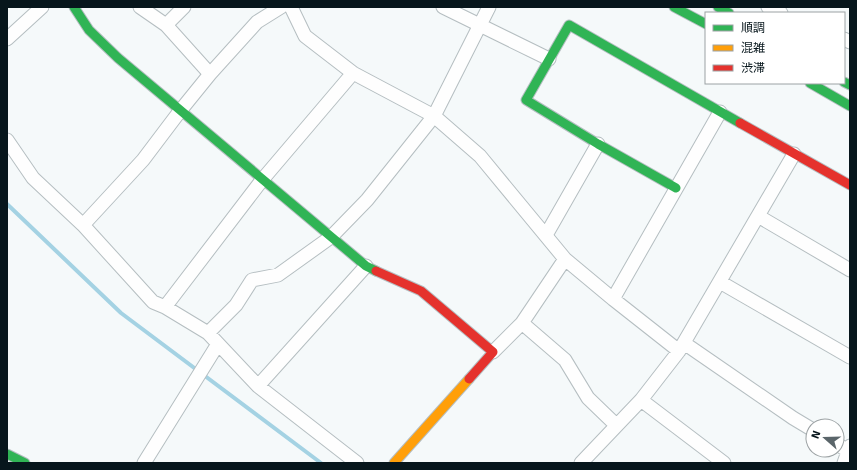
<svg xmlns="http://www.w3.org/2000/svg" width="857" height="470" viewBox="0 0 857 470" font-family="Signika,'Noto Sans JP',sans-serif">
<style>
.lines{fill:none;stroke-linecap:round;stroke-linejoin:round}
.stream{stroke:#a4d2e3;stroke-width:4}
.street-casing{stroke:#b5bec1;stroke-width:15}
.fast-casing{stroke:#b5bec1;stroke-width:11}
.slow-casing{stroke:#b5bec1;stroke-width:11}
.jam-casing{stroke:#b5bec1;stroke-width:11}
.street{stroke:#fefefe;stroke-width:13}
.fast{stroke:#30b455;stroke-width:9}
.slow{stroke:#ff9f0a;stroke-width:9}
.jam{stroke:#e5322d;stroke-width:9}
</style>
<rect width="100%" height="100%" fill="#f5f9fa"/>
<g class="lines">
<path class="stream" d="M7,204l114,109 200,150"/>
<g class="street-casing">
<path id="street" d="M140,7l26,18 44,49
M291,7l14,29 48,37 81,43 46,40 85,103 48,40 66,52
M443,7l106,52
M768,7l13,6
M166,25l18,-18
M7,39l35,-32
M844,39l6,3
M7,140l26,38 50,47 70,77 12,5 43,26 50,53 99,77
M758,216l92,54
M83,225l60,-65 37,-49 30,-37 47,-52 24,-15
M546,235l52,-91
M720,282l130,75
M613,299l107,-187
M165,307l97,-127 91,-107
M522,323l43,37 23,38 28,27
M208,333l28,-28 16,-25 26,-5 53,-38 36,-37 67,-84 55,-109
M684,343l109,75 20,12
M493,352l29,-29 43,-64
M258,386l108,-120
M641,400l83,63
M837,444l11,7
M144,463l74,-119
M581,463l60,-63 38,-49 115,-197
M844,463l6,-17"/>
</g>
<g class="fast-casing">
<path id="fast" d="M74,7l15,23 29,28 248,208 10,5
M674,7l32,17
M718,7l11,6
M844,82l6,3
M810,83l40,23
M676,188l-78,-44 -72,-44 43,-75 171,98
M7,454l18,9"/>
</g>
<g class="slow-casing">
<path id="slow" d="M394,463l75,-84"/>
</g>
<g class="jam-casing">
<path id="jam" d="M740,123l110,62
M376,271l45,20 72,61 -24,27"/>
</g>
<use href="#street" class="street"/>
<use href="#fast" class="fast"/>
<use href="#slow" class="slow"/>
<use href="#jam" class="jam"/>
</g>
<rect width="857" height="470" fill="none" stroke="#07161c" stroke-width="16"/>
<rect x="705" y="12" width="140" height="72" fill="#ffffff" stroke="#9ca2a4"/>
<rect x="713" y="25" width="20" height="6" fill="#30b455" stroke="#9ca2a4"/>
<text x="741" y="32" font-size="12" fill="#07161c">順調</text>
<rect x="713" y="45" width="20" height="6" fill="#ff9f0a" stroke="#9ca2a4"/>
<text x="741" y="52" font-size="12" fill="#07161c">混雑</text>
<rect x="713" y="65" width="20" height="6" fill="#e5322d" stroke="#9ca2a4"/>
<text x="741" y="72" font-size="12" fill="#07161c">渋滞</text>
<g transform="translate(825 438) rotate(290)"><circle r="19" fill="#ffffff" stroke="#9ca2a4"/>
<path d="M0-3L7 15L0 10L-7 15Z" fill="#5a656a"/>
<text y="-6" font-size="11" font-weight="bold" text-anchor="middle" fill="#07161c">N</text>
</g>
</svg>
